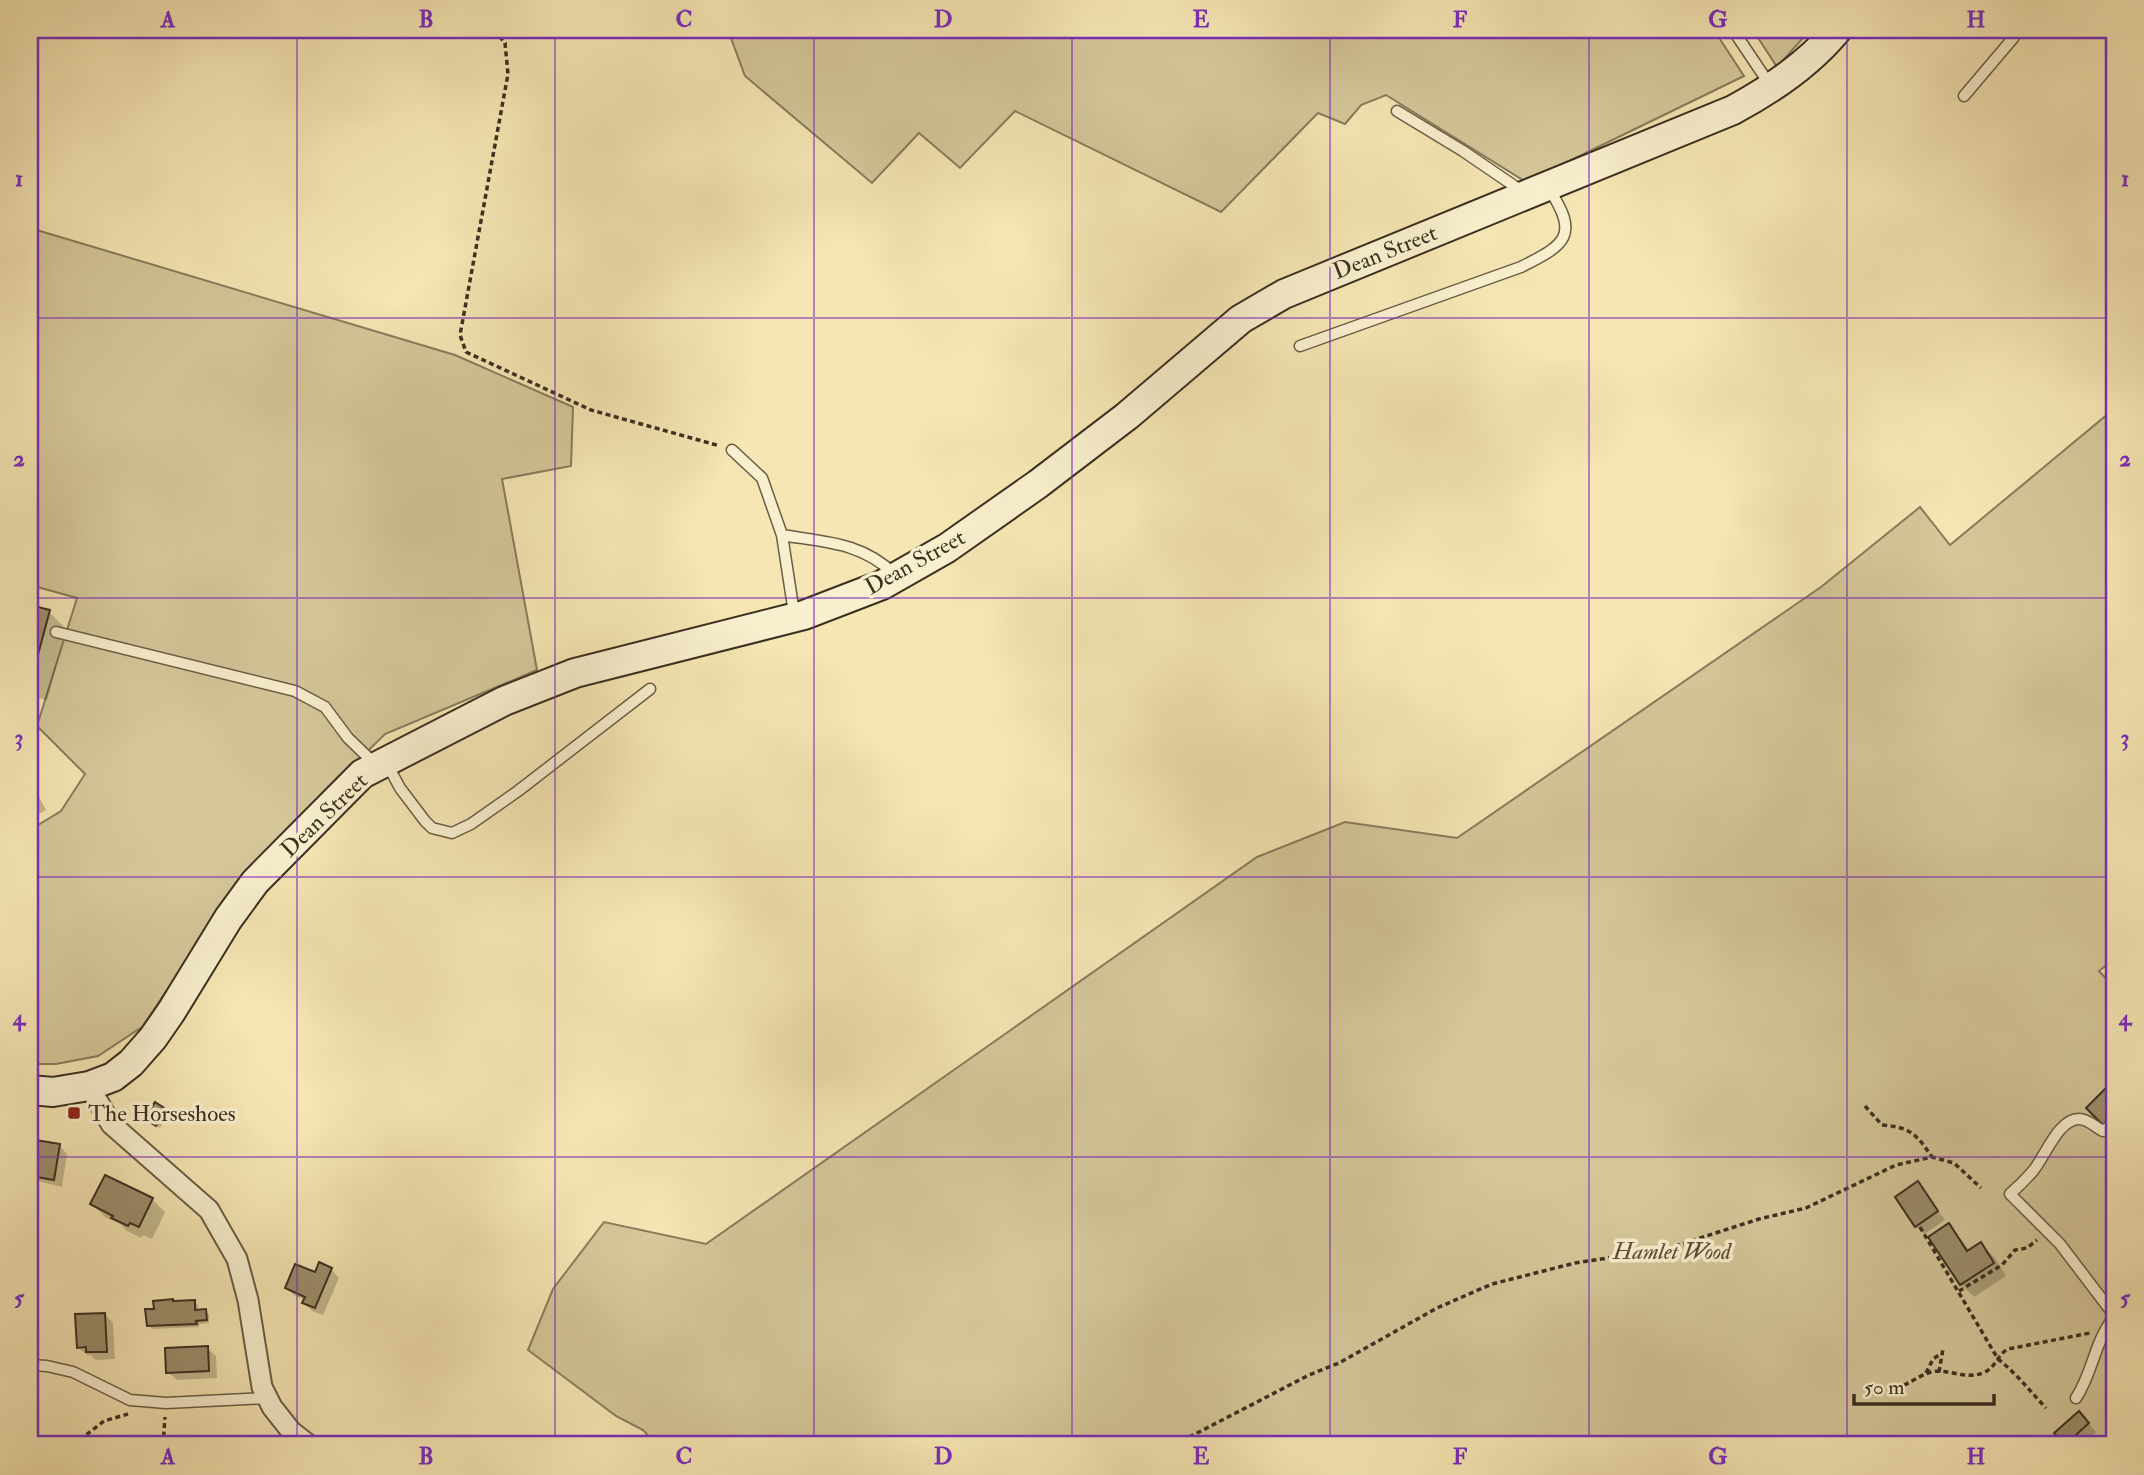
<svg xmlns="http://www.w3.org/2000/svg" width="2144" height="1475" viewBox="0 0 2144 1475" font-family="'IM FELL Double Pica',serif">
<style>
.green{fill:#d5c79a;stroke:#887b5d;stroke-width:2}
.shadow{fill:#0003}
.building{fill:#9c8e6c;stroke:#3b2f20;stroke-width:2}
.lines{fill:none;stroke-linecap:round;stroke-linejoin:round}
.lane-casing{stroke:#6a5d45;stroke-width:13}
.street-casing{stroke:#6a5d45;stroke-width:23}
.secondary-casing{stroke:#3b2f20;stroke-width:32}
.path{stroke:#3b2f20;stroke-width:3.5;stroke-dasharray:5 3.5;stroke-linecap:butt}
.lane{stroke:#f8efce;stroke-width:10}
.street{stroke:#f8efce;stroke-width:19}
.secondary{stroke:#f8efce;stroke-width:28}
.grid{fill:none;stroke:#7b2cbf;stroke-width:2;stroke-opacity:0.55}
.poi-dot{fill:#8f2418;stroke:#f8efce;stroke-width:2.5}
.labels{text-anchor:middle;dominant-baseline:central;stroke-width:7;stroke-linejoin:round;paint-order:stroke}
.street-label{font-size:23px;fill:#3b2f20;stroke:#f8efce}
.poi-label{font-size:23px;fill:#3b2f20;stroke:#f8efce;text-anchor:start}
.park-label{font-size:23px;font-style:italic;fill:#5a4d38;stroke:#f8efce}
.neatline{fill:none;stroke:#7b2cbf;stroke-width:2.5}
.grid-label{font-size:23px;text-anchor:middle;font-weight:bold;fill:#7b2cbf}
</style>
<rect width="100%" height="100%" fill="#f5e6b3"/>
<filter id="stains"><feTurbulence type="fractalNoise" baseFrequency=".00286" numOctaves="4"/><feColorMatrix values="0 0 0 0 .2 0 0 0 0 .09 0 0 0 0 .02 0 0 0 .5 -.17"/></filter>
<radialGradient id="worn" r=".72"><stop offset=".6" stop-color="#630" stop-opacity="0"/><stop offset="1" stop-color="#630" stop-opacity=".3"/></radialGradient>
<path class="green" d="M728,30h986l30,46 -218,106 -140,-87 -25,10 -16,19 -27,-11 -97,99 -206,-101 -55,57 -41,-35 -47,50 -127,-107z
M1753,30h57l-33,37z
M30,228l425,127 118,52 -2,59 -69,13 35,191 -152,64 -133,131 -110,162 -44,29 -42,8h-26v-234l31,-19 24,-37 -48,-48 40,-128 -47,-13z
M2114,409v550l-15,12 15,16v458h-1457l-14,-15 -27,-14 -88,-66 25,-61 51,-67 102,22 551,-387 88,-35 112,16 364,-251 99,-80 30,38z"/>
<path class="shadow" d="M30,606l19,6 17,17 -19,71 -17,-4z
M30,780l16,30 -16,9z
M2114,1082v47l-2,2 -24,-23z
M156,1104l13,10 -9,14 -10,-6z
M30,1140l29,5 8,9 -5,33 -32,-8z
M1918,1184l27,36 -21,14 -8,-8z
M152,1199l13,13 -13,27 -9,-4 -2,3 -14,-7 -7,-7 -15,-7 -13,-13z
M1949,1225l21,26 11,-7 13,13 12,19 -32,21 -13,-13z
M331,1269l8,9 -16,37 -11,-4 -8,-8 1,-3 -10,-4 -8,-8z
M194,1301l4,4v7l7,-1 4,4v8l-10,1v3l-47,2 -4,-4z
M105,1314l8,9 2,36 -19,1 -5,-5h-4l-9,-8z
M207,1348l9,8 1,22 -40,2 -9,-8z
M2079,1413l17,19 -14,13h-14l-11,-12z"/>
<path class="building" d="M30,605l20,5 -20,74z
M2114,1080v33l-11,12 -17,-17z
M155,1102l11,7 -10,17 -12,-7z
M30,1139l30,5 -6,36 -18,-3v-4l-6,-1z
M105,1175l48,23 -14,29 -9,-4 -2,3 -17,-8 2,-2 -23,-12z
M1918,1181l20,30 -23,16 -20,-30z
M1949,1223l18,28 14,-9 13,21 -34,22 -32,-48z
M319,1262l13,6 -17,40 -13,-5 3,-6 -20,-9 10,-24 20,8z
M173,1299v2l22,-1v10l11,-1 1,11 -11,1 1,3 -50,2 -2,-17h9l-1,-8z
M105,1313l2,39h-21v-5l-9,1 -2,-34z
M208,1346l1,25 -43,2 -1,-25z
M2079,1411l10,12 -24,22 -11,-12z"/>
<g class="lines">
<g class="lane-casing">
<path id="lane" d="M1733,30l37,55
M1964,96l50,-59 -1,-7
M1397,111l66,40 60,41
M1300,346l221,-79c44,-22 59,-31 28,-78
M732,450l30,28 20,57 12,78
M782,535c41,7 80,7 112,39
M56,632l239,59 30,16 23,31 26,25
M386,762l14,26 25,33 7,7 20,5 19,-9 47,-33 132,-102
M2114,1123l-11,8c-8,-4 -15,-12 -24,-12 -21,0 -34,38 -46,52 -7,8 -15,16 -23,23l50,50 54,71
M30,1365l17,1 26,6 57,28 36,3 101,-5
M2076,1398c17,-25 18,-56 38,-81"/>
</g>
<g class="street-casing">
<path id="street" d="M89,1086l22,38 98,86 28,49 11,41 14,87 10,20 19,24 18,14"/>
</g>
<g class="secondary-casing">
<path id="secondary" d="M30,1090l23,2 36,-6 24,-9 18,-14 22,-25 18,-26 57,-93 27,-37 107,-108 142,-73 71,-28 229,-58 78,-30 65,-37 91,-64 89,-68 114,-97 43,-25 449,-184c39,-21 76,-46 104,-80"/>
</g>
<path class="path" d="M494,30l11,13 3,31 -48,261 6,17 125,58 129,36
M1865,1106l17,19c29,2 35,10 50,32
M1920,1227l78,132c18,14 32,32 48,49
M1959,1291l43,-26 13,-15 12,-2 10,-8
M1939,1372l4,-23
M1926,1373l7,-14 9,-6
M1896,1388c12,-3 22,-12 35,-16 17,-4 35,9 54,0 11,-5 13,-18 23,-23l82,-16
M73,1445l31,-24 24,-7
M163,1445l2,-28
M1174,1445l135,-70 30,-12 98,-55 55,-24 83,-21 91,-14 93,-30 47,-11 90,-43 36,-8 22,6 27,25"/>
<use href="#lane" class="lane"/>
<use href="#street" class="street"/>
<use href="#secondary" class="secondary"/>
</g>
<path class="grid" d="M297,30v1415M555,30v1415M814,30v1415M1072,30v1415M1330,30v1415M1589,30v1415M1847,30v1415M30,318h2084M30,598h2084M30,877h2084M30,1157h2084"/>
<rect class="poi-dot" x="67" y="1106" width="14" height="14" rx="3.5"/>
<g class="labels">
<g class="street-label">
<text transform="translate(1385 252) rotate(-22)">Dean Street</text>
<text transform="translate(915 562) rotate(-29)">Dean Street</text>
<text transform="translate(324 815) rotate(-44)">Dean Street</text>
</g>
<g class="poi-label">
<text x="88" y="1113">The Horseshoes</text>
</g>
<g class="park-label">
<text x="1672" y="1251">Hamlet Wood</text>
</g>
</g>
<rect width="2144" height="1475" fill="none" stroke="#f5e6b3" stroke-width="77"/>
<path d="M1854 1394v10h140v-10" fill="none" stroke="#3b2f20" stroke-width="3.5"/>
<text x="1864" y="1394" font-size="21" fill="#3b2f20" stroke="#f8efce" stroke-width="5" paint-order="stroke">50 m</text>
<rect x="38" y="38" width="2068" height="1398" class="neatline"/>
<g class="grid-label">
<text x="168" y="27">A</text>
<text x="426" y="27">B</text>
<text x="684" y="27">C</text>
<text x="943" y="27">D</text>
<text x="1201" y="27">E</text>
<text x="1460" y="27">F</text>
<text x="1718" y="27">G</text>
<text x="1976" y="27">H</text>
<text x="19" y="186">1</text>
<text x="2125" y="186">1</text>
<text x="19" y="466">2</text>
<text x="2125" y="466">2</text>
<text x="19" y="745">3</text>
<text x="2125" y="745">3</text>
<text x="19" y="1025">4</text>
<text x="2125" y="1025">4</text>
<text x="19" y="1305">5</text>
<text x="2125" y="1305">5</text>
<text x="168" y="1464">A</text>
<text x="426" y="1464">B</text>
<text x="684" y="1464">C</text>
<text x="943" y="1464">D</text>
<text x="1201" y="1464">E</text>
<text x="1460" y="1464">F</text>
<text x="1718" y="1464">G</text>
<text x="1976" y="1464">H</text>
</g>
<rect width="100%" height="100%" filter="url(#stains)"/>
<rect width="100%" height="100%" fill="url(#worn)"/>
</svg>
